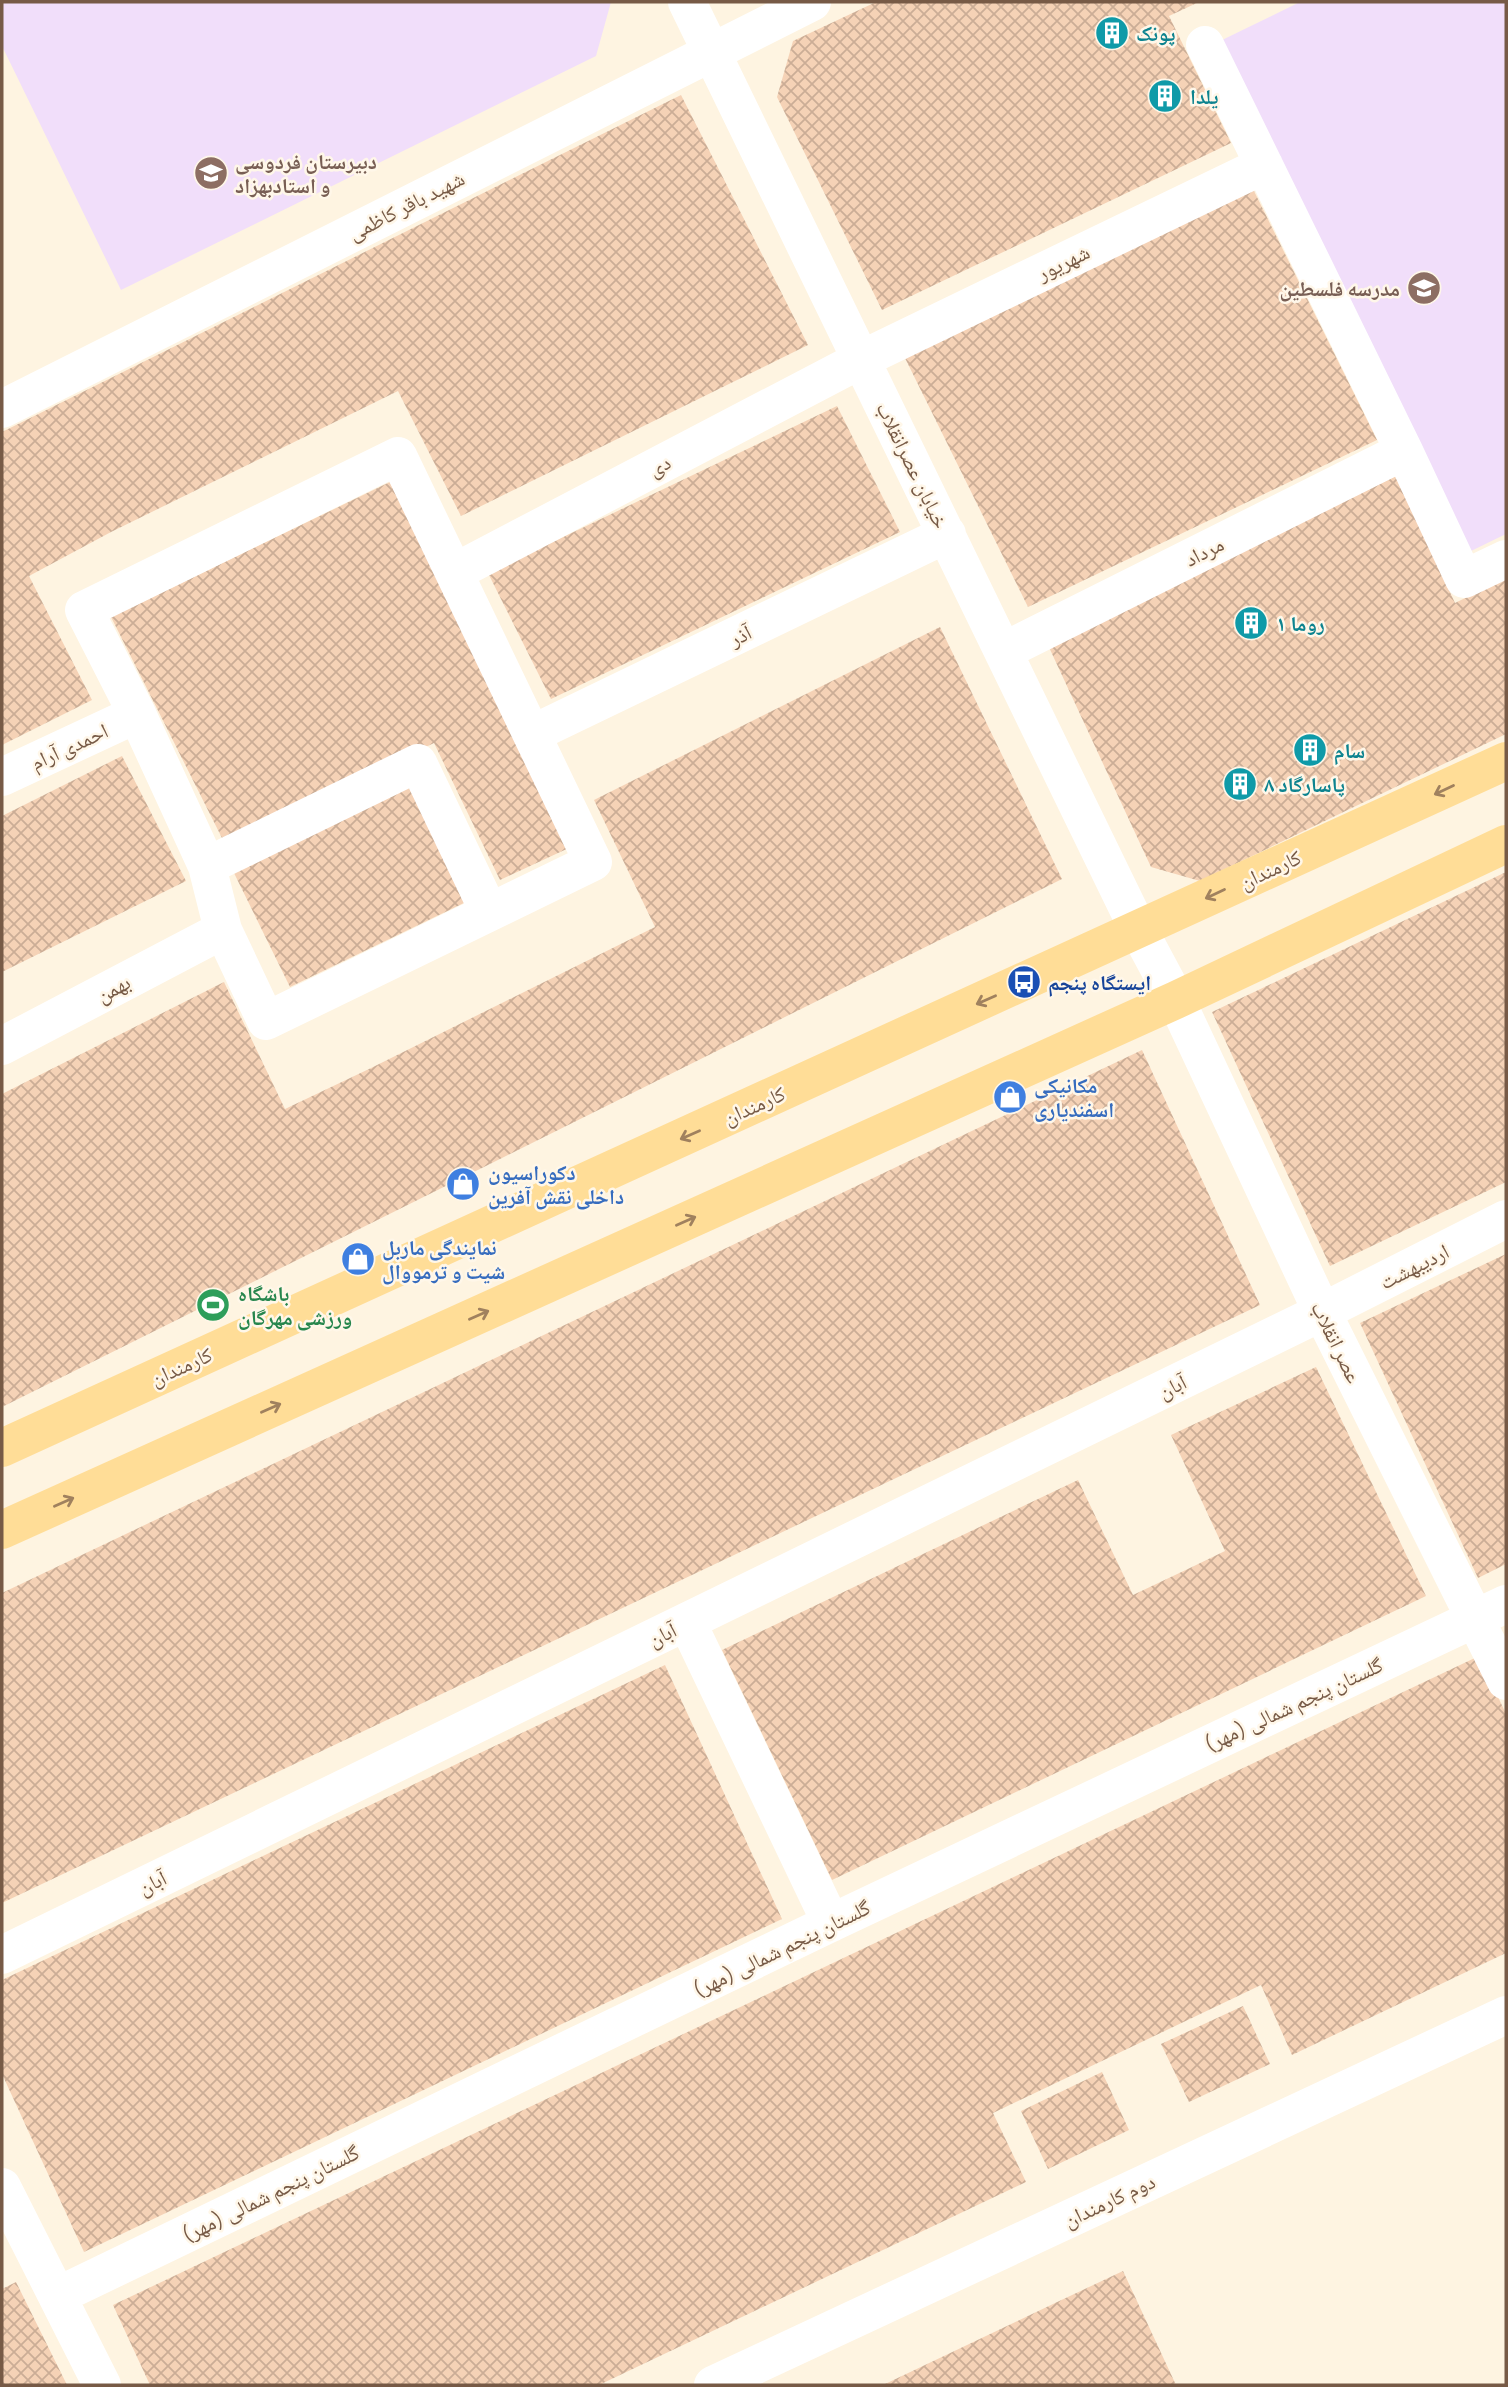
<svg xmlns="http://www.w3.org/2000/svg" width="1508" height="2387" viewBox="0 0 1508 2387" font-family="Manrope,'Noto Naskh Arabic',sans-serif">
<style>
.education{fill:#f1defa}
.building{fill:url(#building-cross-hatch)}
.lines{fill:none;stroke-linecap:round;stroke-linejoin:round}
.minor{stroke:#fff;stroke-width:38}
.major{stroke:#ffdd97;stroke-width:38}
.oneway{stroke:#a0815e}
.labels{text-anchor:middle;dominant-baseline:central;stroke-width:5;stroke-linejoin:round;paint-order:stroke}
.culture-label{font-size:21px;font-weight:bold;fill:#0d838f;stroke:#fff7e9;text-anchor:start}
.education-label{font-size:21px;font-weight:bold;fill:#785e54;stroke:#fff7e9;text-anchor:start}
.street-label{font-size:21px;fill:#775a46;stroke:#fff7e9}
.transit-label{font-size:21px;font-weight:bold;fill:#164399;stroke:#fff7e9;text-anchor:start}
.shop-label{font-size:21px;font-weight:bold;fill:#366cbe;stroke:#fff7e9;text-anchor:start}
.leisure-label{font-size:21px;font-weight:bold;fill:#27864d;stroke:#fff7e9;text-anchor:start}
</style>
<defs>
<pattern id="building-cross-hatch" width="8" height="8" patternUnits="userSpaceOnUse" patternTransform="scale(1.75)"><rect width="8" height="8" fill="#f5d2b6"/><path d="M0 0l8 8M0 8l8-8" fill="none" stroke="#cbad96"/></pattern>
</defs>
<rect width="100%" height="100%" fill="#fef4e1"/>
<path class="education" d="M2,2h609l-15,54 -475,234 -119,-244z
M1300,2h206v532l-35,17 -251,-510z"/>
<path class="building" d="M876,2h323l-30,14 62,127 -349,167 -105,-213 16,-56z
M681,95l127,250 -347,171 -63,-125 -287,141 -82,44 63,124 -90,45v-313z
M1253,189l124,251 -349,167 -124,-251z
M837,406l63,126 -349,167 -63,-126z
M1396,476l59,127 51,-25v156l-306,147 -49,-14 -104,-224z
M390,482l181,365 -71,33 -66,-137 -209,101 -114,-227z
M940,627l122,252 -1060,528v-313l222,-112 61,127 84,-40 286,-142 -61,-127z
M122,756l64,125 -184,91v-156z
M411,786l57,115 -178,86 -56,-114z
M1506,872v310l-176,84 -118,-254z
M1142,1050l118,255 -1258,598v-310z
M1506,1254v310l-28,14 -118,-255z
M1316,1367l110,229 -594,284 -110,-230 356,-170 55,115 59,-28 33,-16 -54,-116z
M1479,1656l27,58v239l-214,102 -31,-70 -268,128 33,69 -427,203h-449l-37,-80z
M665,1665l117,254 -698,333 -82,-178v-94z
M1243,2006l27,58 -81,38 -28,-58z
M1102,2072l27,58 -81,39 -27,-58z
M1123,2271l53,114h-293l170,-81z
M16,2282l51,103h-65v-96z"/>
<g class="lines">
<path class="minor" d="M687,2l451,927 38,71 146,312 184,369
M1205,45l199,406 60,128 42,-20
M2,409l810,-407
M398,456l195,406 -327,159 -43,-91 -16,-64 -70,-152 -53,-104z
M455,572l407,-213 402,-194
M1004,651l400,-200
M532,734l415,-200
M2,777l135,-63
M207,866l211,-103 71,149
M2,1046l221,-116
M687,1622l144,301
M2,1955l1320,-643 184,-93
M2,2187l100,198
M57,2296l774,-373 675,-319
M713,2385l793,-370"/>
<path class="major" d="M2,1448l1504,-687
M2,1530l1174,-530 330,-156"/>
</g>
<defs><path id="oneway-shaft" d="M-6 0H5M1.5-3L5.5 0L1.5 3" fill="none" stroke-width="1.6" stroke-linecap="round" stroke-linejoin="round" transform="scale(1.75)"/></defs>
<g class="oneway">
<use href="#oneway-shaft" transform="translate(1444 790) rotate(155)"/>
<use href="#oneway-shaft" transform="translate(1215 894) rotate(155)"/>
<use href="#oneway-shaft" transform="translate(986 1000) rotate(156)"/>
<use href="#oneway-shaft" transform="translate(690 1135) rotate(156)"/>
<use href="#oneway-shaft" transform="translate(686 1221) rotate(-24)"/>
<use href="#oneway-shaft" transform="translate(479 1315) rotate(-24)"/>
<use href="#oneway-shaft" transform="translate(271 1408) rotate(-24)"/>
<use href="#oneway-shaft" transform="translate(64 1502) rotate(-24)"/>
</g>
<defs>
<g id="building-disc" transform="scale(1.75)"><circle r="9.5" fill="#0f9aa8" stroke="#fff7e9"/><path d="M-4-6H4V6H1V3H-1V6H-4ZM-2.5-4.3h1.7v1.8h-1.7ZM.8-4.3h1.7v1.8H.8ZM-2.5-1h1.7V.8h-1.7ZM.8-1h1.7V.8H.8Z" fill="#fff"/></g>
<g id="school-disc" transform="scale(1.75)"><circle r="9.5" fill="#8d6e63" stroke="#fff7e9"/><path d="M0-5L7-2L0 1L-7-2ZM-4 1L0 2.5L4 1V4Q0 6-4 4Z" fill="#fff"/></g>
<g id="bus-disc" transform="scale(1.75)"><circle r="9.5" fill="#1a4fb4" stroke="#fff7e9"/><path d="M-5-6H5V4H4V6H2V4H-2V6H-4V4H-5ZM-3.5-4V0h7V-4ZM-3.5 1.2v1.5H-2V1.2ZM2 1.2v1.5H3.5V1.2Z" fill="#fff"/></g>
<g id="shop-disc" transform="scale(1.75)"><circle r="9.5" fill="#3f7fe0" stroke="#fff7e9"/><path d="M-5-2.5h2.3a2.7 3.5 0 0 1 5.4 0H5L5.5 6h-11ZM-1.5-2.5h3a1.5 2.3 0 0 0-3 0Z" fill="#fff"/></g>
<g id="stadium-disc" transform="scale(1.75)"><circle r="9.5" fill="#2e9e5b" stroke="#fff7e9"/><path d="M0-5a6.5 5 0 1 0 0 10a6.5 5 0 1 0 0-10ZM-3.5-1.8h7v3.6h-7Z" fill="#fff"/></g>
</defs>
<g fill-rule="evenodd">
<use href="#building-disc" x="1112" y="33"/>
<use href="#building-disc" x="1165" y="96"/>
<use href="#school-disc" x="211" y="173"/>
<use href="#school-disc" x="1424" y="288"/>
<use href="#building-disc" x="1251" y="623"/>
<use href="#building-disc" x="1310" y="750"/>
<use href="#building-disc" x="1240" y="784"/>
<use href="#bus-disc" x="1024" y="982"/>
<use href="#shop-disc" x="1010" y="1097"/>
<use href="#shop-disc" x="463" y="1184"/>
<use href="#shop-disc" x="358" y="1259"/>
<use href="#stadium-disc" x="213" y="1305"/>
</g>
<g class="labels">
<g class="culture-label">
<text x="1136" y="33">پونک</text>
<text x="1190" y="96">یلدا</text>
<text x="1276" y="623">روما ۱</text>
<text x="1334" y="750">سام</text>
<text x="1264" y="784">پاسارگاد ۸</text>
</g>
<g class="education-label">
<text x="235" y="161">دبیرستان فردوسی<tspan x="235" dy="24">و استادبهزاد</tspan></text>
<text x="1400" y="288" text-anchor="end">مدرسه فلسطین</text>
</g>
<g class="street-label">
<text transform="translate(406 205) rotate(-27)">شهید باقر کاظمی</text>
<text transform="translate(1063 262) rotate(-26)">شهریور</text>
<text transform="translate(659 465) rotate(-28)">دی</text>
<text transform="translate(913 465) rotate(64)">خیابان عصرانقلاب</text>
<text transform="translate(1204 551) rotate(-27)">مرداد</text>
<text transform="translate(740 635) rotate(-26)">آذر</text>
<text transform="translate(69 746) rotate(-25)">احمدی آرام</text>
<text transform="translate(1270 869) rotate(-25)">کارمندان</text>
<text transform="translate(113 988) rotate(-28)">بهمن</text>
<text transform="translate(754 1105) rotate(-24)">کارمندان</text>
<text transform="translate(1414 1266) rotate(-27)">اردیبهشت</text>
<text transform="translate(1337 1342) rotate(64)">عصر انقلاب</text>
<text transform="translate(181 1366) rotate(-24)">کارمندان</text>
<text transform="translate(1172 1386) rotate(-26)">آبان</text>
<text transform="translate(662 1634) rotate(-26)">آبان</text>
<text transform="translate(1293 1704) rotate(-25)">گلستان پنجم شمالی (مهر)</text>
<text transform="translate(152 1882) rotate(-26)">آبان</text>
<text transform="translate(781 1948) rotate(-26)">گلستان پنجم شمالی (مهر)</text>
<text transform="translate(270 2193) rotate(-26)">گلستان پنجم شمالی (مهر)</text>
<text transform="translate(1109 2200) rotate(-25)">دوم کارمندان</text>
</g>
<g class="transit-label">
<text x="1048" y="982">ایستگاه پنجم</text>
</g>
<g class="shop-label">
<text x="1034" y="1085">مکانیکی<tspan x="1034" dy="24">اسفندیاری</tspan></text>
<text x="488" y="1172">دکوراسیون<tspan x="488" dy="24">داخلی نقش آفرین</tspan></text>
<text x="382" y="1247">نمایندگی ماربل<tspan x="382" dy="24">شیت و ترمووال</tspan></text>
</g>
<g class="leisure-label">
<text x="238" y="1293">باشگاه<tspan x="238" dy="24">ورزشی مهرگان</tspan></text>
</g>
</g>
<rect width="1508" height="2387" fill="none" stroke="#775a46" stroke-width="7"/>
</svg>
